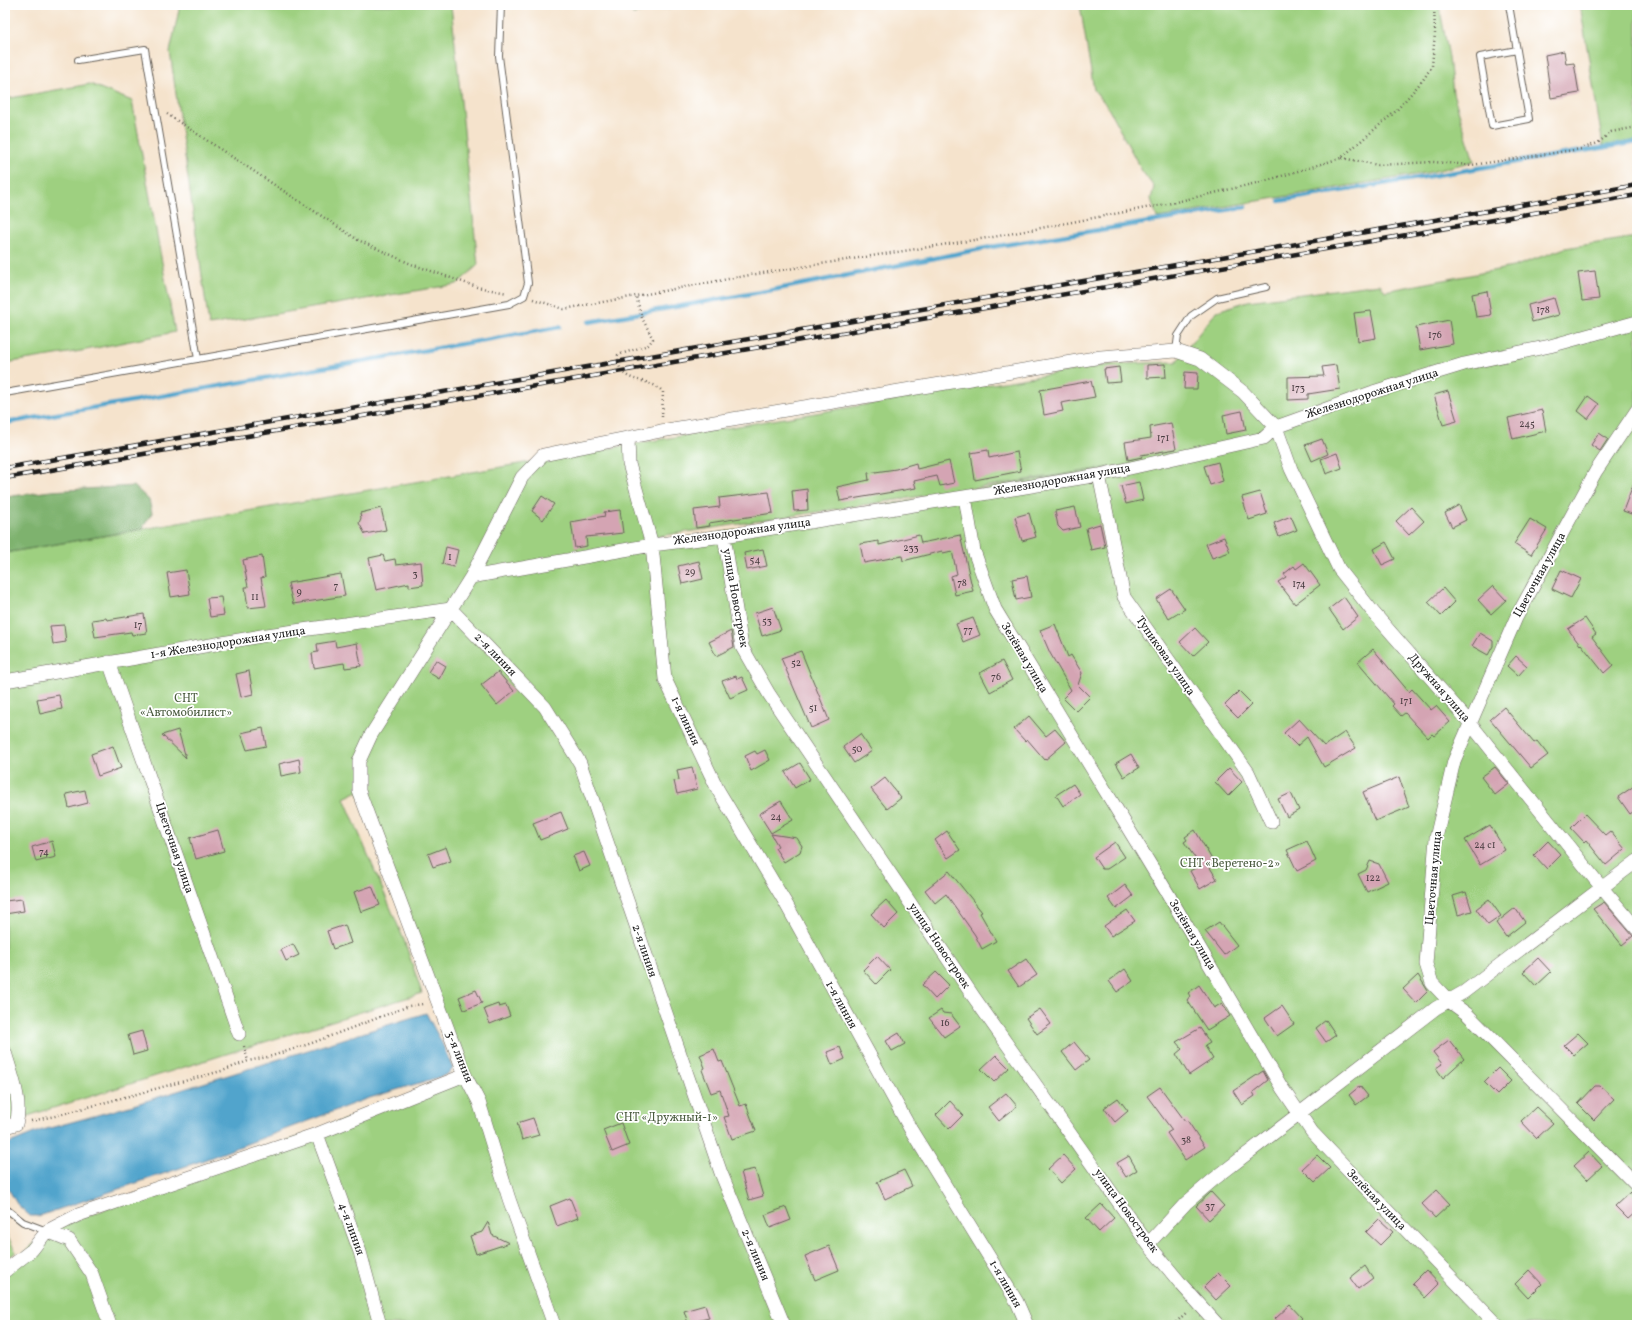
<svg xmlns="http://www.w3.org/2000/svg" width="1642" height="1330" viewBox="0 0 1642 1330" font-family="Vollkorn,serif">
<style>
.green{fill:#9ed080;stroke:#5d764e;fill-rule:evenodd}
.forest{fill:#7eb26e;stroke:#4d6745}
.water{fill:#51a4cc;stroke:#366074}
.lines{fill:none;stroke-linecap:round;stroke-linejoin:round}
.stream{stroke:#51a4cc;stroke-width:4.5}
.building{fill:#d4a4b3}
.service-casing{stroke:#68625a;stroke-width:8}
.minor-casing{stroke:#68625a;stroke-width:14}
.path{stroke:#68625a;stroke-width:2.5;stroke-dasharray:1 3;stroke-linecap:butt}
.service{stroke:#fff;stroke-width:6}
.minor{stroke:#fff;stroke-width:13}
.rail-casing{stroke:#1c1c1c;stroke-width:4.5}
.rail{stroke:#fff;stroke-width:3;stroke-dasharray:9;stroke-linecap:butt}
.labels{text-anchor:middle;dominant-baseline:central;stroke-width:3.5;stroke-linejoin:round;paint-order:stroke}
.number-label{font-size:10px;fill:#4a3e42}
.street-label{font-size:12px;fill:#1c1c1c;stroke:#fff}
.park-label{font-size:12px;fill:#4a5b3f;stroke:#fff}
</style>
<rect width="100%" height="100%" fill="#fff"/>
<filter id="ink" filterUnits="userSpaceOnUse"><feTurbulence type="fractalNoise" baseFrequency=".025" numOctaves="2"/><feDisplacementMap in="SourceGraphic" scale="8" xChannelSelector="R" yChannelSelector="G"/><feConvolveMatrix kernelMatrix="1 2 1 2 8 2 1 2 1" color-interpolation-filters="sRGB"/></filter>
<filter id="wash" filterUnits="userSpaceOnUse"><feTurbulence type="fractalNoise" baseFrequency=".012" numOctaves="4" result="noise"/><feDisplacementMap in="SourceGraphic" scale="16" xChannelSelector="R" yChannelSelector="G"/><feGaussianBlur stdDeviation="0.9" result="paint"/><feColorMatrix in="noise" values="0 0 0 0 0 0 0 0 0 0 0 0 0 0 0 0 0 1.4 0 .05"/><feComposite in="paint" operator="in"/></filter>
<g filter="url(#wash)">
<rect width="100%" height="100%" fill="#f5e3cc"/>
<path class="green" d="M180,5h271l27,260 -21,19 -248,41 -39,-273z
M631,5h55l-53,9z
M1080,5h359l10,52 4,36 21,68 -43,11 -274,46 -6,-19 3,-12 -12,-16 -35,-65 -13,-16z
M1580,5h57v135l-34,6z
M90,84l42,17 43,231 -94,19 -76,12v-264z
M1637,237v1088h-1632v-54l42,-40 418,-156 -107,-284 -14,7 60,142 18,53 -417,130v-570l762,-132 346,-57 63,-2 41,-51 31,-10 132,-17 5,7 128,-24 52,-19zM1112,467l-460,77 8,-8z
M5,1232l11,20 -11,9z"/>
<path class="forest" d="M134,486l15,14 3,13 -10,16 -137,24v-56l46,-6z"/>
<path class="water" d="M426,1013l16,30 11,26 -7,6 -80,24 -162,61 -165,56h-9l-13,-12 -12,-21v-38l2,-1 32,-13 91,-25z"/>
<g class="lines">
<path class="stream" d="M1279,201l358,-59
M589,322l189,-33 213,-42 254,-40
M5,423l555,-96"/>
</g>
<g id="blocks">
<path class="building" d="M1564,51l2,13 8,-1 5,30 -28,5 -6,-43z
M1595,271l4,28 -17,2 -4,-28z
M1487,291l4,24 -15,2 -4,-23z
M1554,298l5,17 -27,7 -4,-17z
M1371,311l5,27 -18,3 -4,-28z
M1449,320l4,24 -33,6 -4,-23z
M1165,364l1,13 -19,1v-13z
M1336,365l4,24 -32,5v5l-20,1v-23l36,-1 -2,-9z
M1119,367l2,15 -15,1 -2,-14z
M1185,372l13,1 -1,16h-13z
M1091,381l4,16 -34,6 2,8 -19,4 -4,-25z
M1448,391l9,30 -14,4 -9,-30z
M1588,396l11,8 -11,15 -10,-8z
M1542,410l4,21 -33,8 -5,-21z
M1242,411l4,19 -20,4 -3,-19z
M1171,423l5,26 -35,6 1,2 -14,3 -3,-18 26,-4 -1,-11z
M1599,433l9,6 -8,12 -9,-6z
M1322,439l6,15 -16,7 -7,-16z
M988,450l1,8 28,-6 4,19 -46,9 -4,-27z
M1337,453l5,15 -16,6 -5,-15z
M949,461l5,22 -14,3 -3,-10 -23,5 2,7 -76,13 -3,-14 32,-7 -1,-7 28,-4 20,-6 1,6z
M1218,462l5,19 -13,4 -6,-19z
M1636,477h1v39l-14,-5z
M1139,482l4,18 -17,4 -5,-18z
M807,489l1,21 -14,1 -2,-20z
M769,492l4,21 -64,10 1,3 -14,2 -2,-18 26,-3 -1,-9z
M1260,492l7,22 -18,6 -7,-23z
M542,496l12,8 -11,16 -11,-9z
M1459,505l7,15 -14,7 -7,-14z
M1075,507l5,20 -17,4 -5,-5 -3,-15z
M1411,507l13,14 -15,14 -13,-14z
M381,508l5,22 -21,4 -6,-11 2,-5 -1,-5z
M620,510l3,23 -37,4 1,9 -12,2 -4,-26 34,-6 -1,-4z
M1029,513l7,24 -14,4 -7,-24z
M1291,516l6,14 -18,7 -5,-14z
M1530,519l17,10 -16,26 -17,-11z
M1100,524l5,23 -14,3 -5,-22z
M919,535l2,8 39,-8 13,56 -18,4 -4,-19 6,-2 -5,-23 -9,2 -1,-2 -39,10 -1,-5 -38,7 -4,-19 19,-3v4z
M1224,537l6,15 -18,6 -6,-14z
M1386,542l9,17 -13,6 -8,-16z
M446,547l12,3 -4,17 -12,-3z
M763,549l4,17 -20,4 -3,-17z
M383,555l2,6 10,-2 1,6 25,-3 2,23 -14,2v-4l-33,7 -7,-32z
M262,556l3,21 -4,1 5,28 -18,2 -3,-21h3l-5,-27z
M699,561l4,18 -21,5 -4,-18z
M1304,563l16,22 -25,19 -17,-22 8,-5 -2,-3 10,-8 2,3z
M186,570l4,24 -19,3 -4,-24z
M1561,570l20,9 -10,19 -19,-9z
M341,574l4,22 -52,8 -5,-21z
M1027,576l4,21 -15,3 -4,-21z
M1493,586l13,14 -15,14 -13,-14z
M1443,588l12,14 -14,14 -13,-14z
M1171,589l14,20 -16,10 -13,-20z
M221,597l3,18 -14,2 -3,-19z
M1344,597l14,20 -15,12 -14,-20z
M773,607l8,23 -19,6 -7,-23z
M144,614l3,19 -15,2 -1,-3 -36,5 -3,-17 14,-2 1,2z
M973,618l7,17 -17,7 -7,-18z
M1585,618l11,16 -4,3 21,28 -9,8 -23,-29 -1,1 -12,-16z
M1055,624l13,33 3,-2 11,18 -4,12 12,12 -14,14 -13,-13 8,-8 -21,-37 -10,-23z
M64,625l2,17 -13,2 -3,-18z
M1195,628l13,14 -15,14 -13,-14z
M731,631l3,16 -18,9 -7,-14z
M1480,633l13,8v5l-5,9 -16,-9z
M335,641l1,6 21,-4 4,23 -16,2 -1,-5 -30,5 -2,-15 6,-1 -1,-8z
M1373,649l36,43 3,-3 19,21 5,-4 14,16 -16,14 -2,-2 -4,4 -23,-25 -4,3 -9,-10 2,-2 -36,-42z
M801,651l28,69 -18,8 -30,-70z
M1516,656l11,10 -9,10 -11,-10z
M436,660l10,6 -7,13 -11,-7z
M1002,661l10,19 -22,12 -10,-19z
M249,671l4,23 -12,3 -5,-23z
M498,672l16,19 -17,14 -16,-20z
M736,676l1,3 5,-2 6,13 -18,8 -8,-17z
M1239,691l13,13 -14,14 -13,-13z
M59,695l3,14 -22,5 -3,-15z
M1504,707l30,36 3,-2 11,14 -17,13 -41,-49z
M1029,716l17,20 9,-7 11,13 -21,18 -18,-21 -2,2 -11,-12z
M1299,719l25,27 21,-14 11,16 -32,19 -17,-30 -10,9 -13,-13z
M263,728l3,18 -19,4 -6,-17z
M178,730l8,28 -24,-23z
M860,734l12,17 -18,12 -11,-16z
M113,746l8,22 -23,8 -7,-22z
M765,750l5,10 -19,11 -6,-15 10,-5 2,3z
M1131,754l8,14 -15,9 -8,-14z
M299,759l2,13 -20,4 -2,-12z
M800,763l10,16 -15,9 -10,-16z
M692,767l5,22 -20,5 -3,-13 5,-1 -2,-10z
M1495,767l14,17 -14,11 -14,-18z
M1229,768l13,14 -14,14 -13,-14z
M1399,777l10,30 -34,14 -12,-29z
M885,778l16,20 -14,11 -16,-20z
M1073,784l7,10 -17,12 -7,-11z
M1637,784v25l-7,5 -12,-17z
M85,790l3,13 -19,5 -3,-14z
M1291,793l8,17 -12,7 -9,-18z
M781,801l12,19 -22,13 -12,-19z
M561,812l7,17 -28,11 -7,-17z
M1585,814l20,21 5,-4 15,18 -19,16 -20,-25 -2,2 -13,-14z
M1490,825l15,25 -25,15 -15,-25z
M218,830l6,21 -28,8 -6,-21z
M1195,830l19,33 -5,3 8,13 -17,10 -10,-18 10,-6 -16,-23 3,-2 -2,-3z
M947,831l13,19 -12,8 -13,-18z
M771,834l26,4 5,8 -2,6 -16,10 -9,-14 3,-2z
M52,841l4,16 -20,5 -4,-15z
M1307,841l9,20 -19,10 -10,-21z
M1548,841l13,14 -14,14 -13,-14z
M1115,842l10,15 -18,12h-5l-8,-12z
M446,847l5,14 -18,6 -5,-13z
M584,852l6,14 -11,5 -6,-15z
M1370,861l9,3 9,18 -21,10 -9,-18 8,-4z
M949,871l33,41 -2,1 16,28 -14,8 -7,-14 -29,-41 -11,9 -10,-13z
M1125,885l8,11 -17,13 -8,-11z
M372,886l8,19 -19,7 -7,-20z
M1466,892l6,19 -14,4 -5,-19z
M22,899l2,12 -19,3v-13z
M1489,899l12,17 -13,9 -12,-16z
M886,900l12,14 -14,14 -13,-14z
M1604,902l29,34 -11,9 -29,-36z
M1515,908l10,14 -19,15 -10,-14z
M1127,910l8,11 -24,15 -7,-10z
M1219,922l18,23 -13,10 -19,-24z
M345,925l6,18 -18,6 -6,-18z
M293,944l6,11 -13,6 -5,-11z
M877,956l13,14 -14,14 -13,-14z
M1538,958l13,14 -15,14 -13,-14z
M1026,959l11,16 -18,12 -11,-16z
M1125,969l8,12 -16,11 -8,-11z
M936,972l13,13 -14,14 -13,-14z
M1418,975l10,16 -12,12 -13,-14z
M1199,985l15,23 8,-5 8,13 -23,14 -20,-30 3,-4 -2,-3z
M476,990l6,13 -18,7 -5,-13z
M498,1004l1,3 7,-2 4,11 -20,8 -6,-15z
M1282,1006l12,18 -17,12 -12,-18z
M1040,1009l11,15 -14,10 -11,-16z
M941,1010l2,3 8,1 9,12 -16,11 -15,-19z
M1326,1020l10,15 -10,7 -10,-14z
M1200,1028l10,15 -5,3 8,13 -24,16 -13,-21 6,-5 -6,-7z
M142,1031l5,20 -14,4 -5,-20z
M899,1033l6,11 -13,7 -6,-10z
M1578,1033l10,10 -14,12 -10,-10z
M1449,1040l15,19 -21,19 -7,-10 6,-4 -9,-12z
M1074,1042l15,18 -13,10 -14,-18z
M840,1047l5,12 -13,6 -5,-13z
M714,1049l5,13 3,-1 18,45 6,-2 10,27 -24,8 -8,-22 5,-1 -9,-26 -9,3 -9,-23 3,-2 -5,-13z
M996,1055l13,13 -15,14 -13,-13z
M1498,1068l13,13 -14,14 -13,-13z
M1263,1071l5,9 -15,12 2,4 -13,9 -9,-14z
M1360,1086l8,10 -12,9 -7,-10z
M1595,1086h5l14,13 -20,21 -16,-16z
M1160,1087l25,34 2,-1 18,27 -20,13 -18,-27 5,-3 -25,-34z
M1006,1093l11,13 -18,15 -11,-14z
M1118,1098l10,13 -13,11 -11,-14z
M950,1101l13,14 -14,14 -13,-14z
M1536,1107l17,16 -16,15 -16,-17z
M533,1118l6,17 -17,5 -5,-17z
M621,1123l8,22 -17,7 -9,-22z
M1589,1152l13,14 -15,14 -13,-14z
M1063,1155l13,14 -15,14 -13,-14z
M1317,1155l13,13 -15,14 -13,-13z
M1129,1156l8,14 -11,7 -9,-14z
M755,1169l8,27 -14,4 -8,-28z
M904,1170l8,16 -27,13 -8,-17z
M1437,1190l13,14 -15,14 -13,-14z
M1211,1192l13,14 -15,14 -13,-14z
M1630,1192l7,7v12l-9,8 -13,-13z
M570,1198l8,20 -21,8 -7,-20z
M1101,1204l13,14 -15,14 -13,-14z
M786,1207l5,13 -21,8 -5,-13z
M1379,1219l14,13 -13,13 -14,-13z
M488,1222l4,13 17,8 -33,11 -6,-18 12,-4z
M829,1246l10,24 -24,10 -10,-24z
M1365,1266l8,12 -15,11 -8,-11z
M1426,1270l13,14 -14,14 -13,-14z
M1529,1270l13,14 -14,14 -13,-14z
M1218,1273l13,13 -15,14 -12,-13z
M705,1305l4,13 -21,5 -4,-12z
M1290,1305l12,13 -7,7h-14l-6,-6z"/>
</g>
</g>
<g filter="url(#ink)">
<use href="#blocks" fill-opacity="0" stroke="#68625a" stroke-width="1"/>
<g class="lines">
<g class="service-casing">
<path id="service" d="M1509,5l20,114 -37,7 -12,-69 37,-7
M78,60l67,-11 53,310
M1176,351l2,-15 13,-20 26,-18 49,-11
M5,393l504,-89 15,-8 4,-13 -29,-227 2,-51
M5,1208l18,14 24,9"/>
</g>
<g class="minor-casing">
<path id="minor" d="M1637,410l-41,61 -80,147 -62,143 -18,77 -10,126 6,19 17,18 18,13 170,172
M628,439l1,25 23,81 13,134 53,111 67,112 126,228 106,172 10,23
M1099,475l25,122 124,175 23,50
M965,497l9,54 21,58 173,285 114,194 30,44 185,193
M724,536l18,111 27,47 204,302 175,248 33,40 37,41
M471,577l181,-32 72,-9 375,-61 165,-37 12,-11 97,-35 91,-28 86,-18 87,-24
M451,609l94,98 35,56 141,410 63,152
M109,662l130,372
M5,681l262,-46 184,-26
M5,1052c6,22 18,49 11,72l-11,3
M317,1134l43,118 20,73
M47,1231l22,9 23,34 18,51
M1148,1244l38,-41 27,-23 223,-172 28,-16 173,-131
M5,1271l27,-21 15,-19 31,-16 239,-81 148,-59
M554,1325l-45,-126 -30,-97 -14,-27 -106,-284v-30l12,-26 100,-158 51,-100 21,-22 118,-24 440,-74 75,-6 24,8 43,33 33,35 15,42 48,100 34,43 97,111 132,165 35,41"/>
</g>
<path class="path" d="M167,114l191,126 53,24 66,23 30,6
M1342,158l36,7 55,-3 39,3 109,-16 17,-6 13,-11 26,-5
M533,299l31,10 72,-13
M662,417l1,-25c-16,-18 -46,-5 -45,-37l30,-10 5,-6 -11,-21 -6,-22 114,-21 243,-38 174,-33 98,-23 76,-23 55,-47 27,-31 9,-14 3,-33 -1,-28
M244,1046l4,15
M31,1121l24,-5 170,-46 23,-9 24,-5 40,-13 97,-37 14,-2
M1173,1325l14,-13"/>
<use href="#service" class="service"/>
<use href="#minor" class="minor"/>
<g class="rail-casing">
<path id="rail" d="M5,468l1632,-283
M5,478l1632,-283"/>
</g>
<use href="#rail" class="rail"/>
</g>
</g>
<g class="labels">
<g class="number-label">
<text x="1543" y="310">178</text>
<text x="1435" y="335">176</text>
<text x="1298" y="388">173</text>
<text x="1527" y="424">245</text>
<text x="1163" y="438">171</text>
<text x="911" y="548">233</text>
<text x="450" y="557">1</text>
<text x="755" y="560">54</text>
<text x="690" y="572">29</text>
<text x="415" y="574">3</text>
<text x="962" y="583">78</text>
<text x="1299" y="584">174</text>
<text x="336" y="586">7</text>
<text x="299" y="592">9</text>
<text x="255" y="597">11</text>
<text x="767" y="621">53</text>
<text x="138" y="625">17</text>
<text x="968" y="630">77</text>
<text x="796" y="663">52</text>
<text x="996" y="677">76</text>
<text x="1406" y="701">171</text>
<text x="813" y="708">51</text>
<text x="857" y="749">50</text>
<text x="776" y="817">24</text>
<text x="1485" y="845">24 с1</text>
<text x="44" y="852">74</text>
<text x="1373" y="878">122</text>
<text x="945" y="1023">16</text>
<text x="1186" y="1140">38</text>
<text x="1210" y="1206">37</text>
</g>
<g class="street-label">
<text transform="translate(1372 394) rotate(-18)">Железнодорожная улица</text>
<text transform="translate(1062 480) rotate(-10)">Железнодорожная улица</text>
<text transform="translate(742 532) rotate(-8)">Железнодорожная улица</text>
<text transform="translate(1540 575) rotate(-61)">Цветочная улица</text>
<text transform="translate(735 598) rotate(80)">улица Новостроек</text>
<text transform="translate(228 643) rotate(-9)">1-я Железнодорожная улица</text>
<text transform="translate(495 655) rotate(46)">2-я линия</text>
<text transform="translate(1165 656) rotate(55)">Тупиковая улица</text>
<text transform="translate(1024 658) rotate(59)">Зелёная улица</text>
<text transform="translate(1439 688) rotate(49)">Дружная улица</text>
<text transform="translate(685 721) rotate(65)">1-я линия</text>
<text transform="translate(174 848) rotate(71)">Цветочная улица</text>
<text transform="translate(1434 878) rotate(-85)">Цветочная улица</text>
<text transform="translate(1192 935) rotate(59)">Зелёная улица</text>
<text transform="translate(939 946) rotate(56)">улица Новостроек</text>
<text transform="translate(644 951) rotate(71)">2-я линия</text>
<text transform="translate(841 1005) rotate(61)">1-я линия</text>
<text transform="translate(459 1057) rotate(68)">3-я линия</text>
<text transform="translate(1376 1200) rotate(46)">Зелёная улица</text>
<text transform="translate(1126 1211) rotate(54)">улица Новостроек</text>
<text transform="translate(351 1229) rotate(70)">4-я линия</text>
<text transform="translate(755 1255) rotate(67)">2-я линия</text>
<text transform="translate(1005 1284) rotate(60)">1-я линия</text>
</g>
<g class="park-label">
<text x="186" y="699">СНТ<tspan x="186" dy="14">«Автомобилист»</tspan></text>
<text x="1230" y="864">СНТ «Веретено-2»</text>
<text x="667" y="1118">СНТ «Дружный-1»</text>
</g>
</g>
<rect width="1642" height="1330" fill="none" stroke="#fff" stroke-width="20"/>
</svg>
